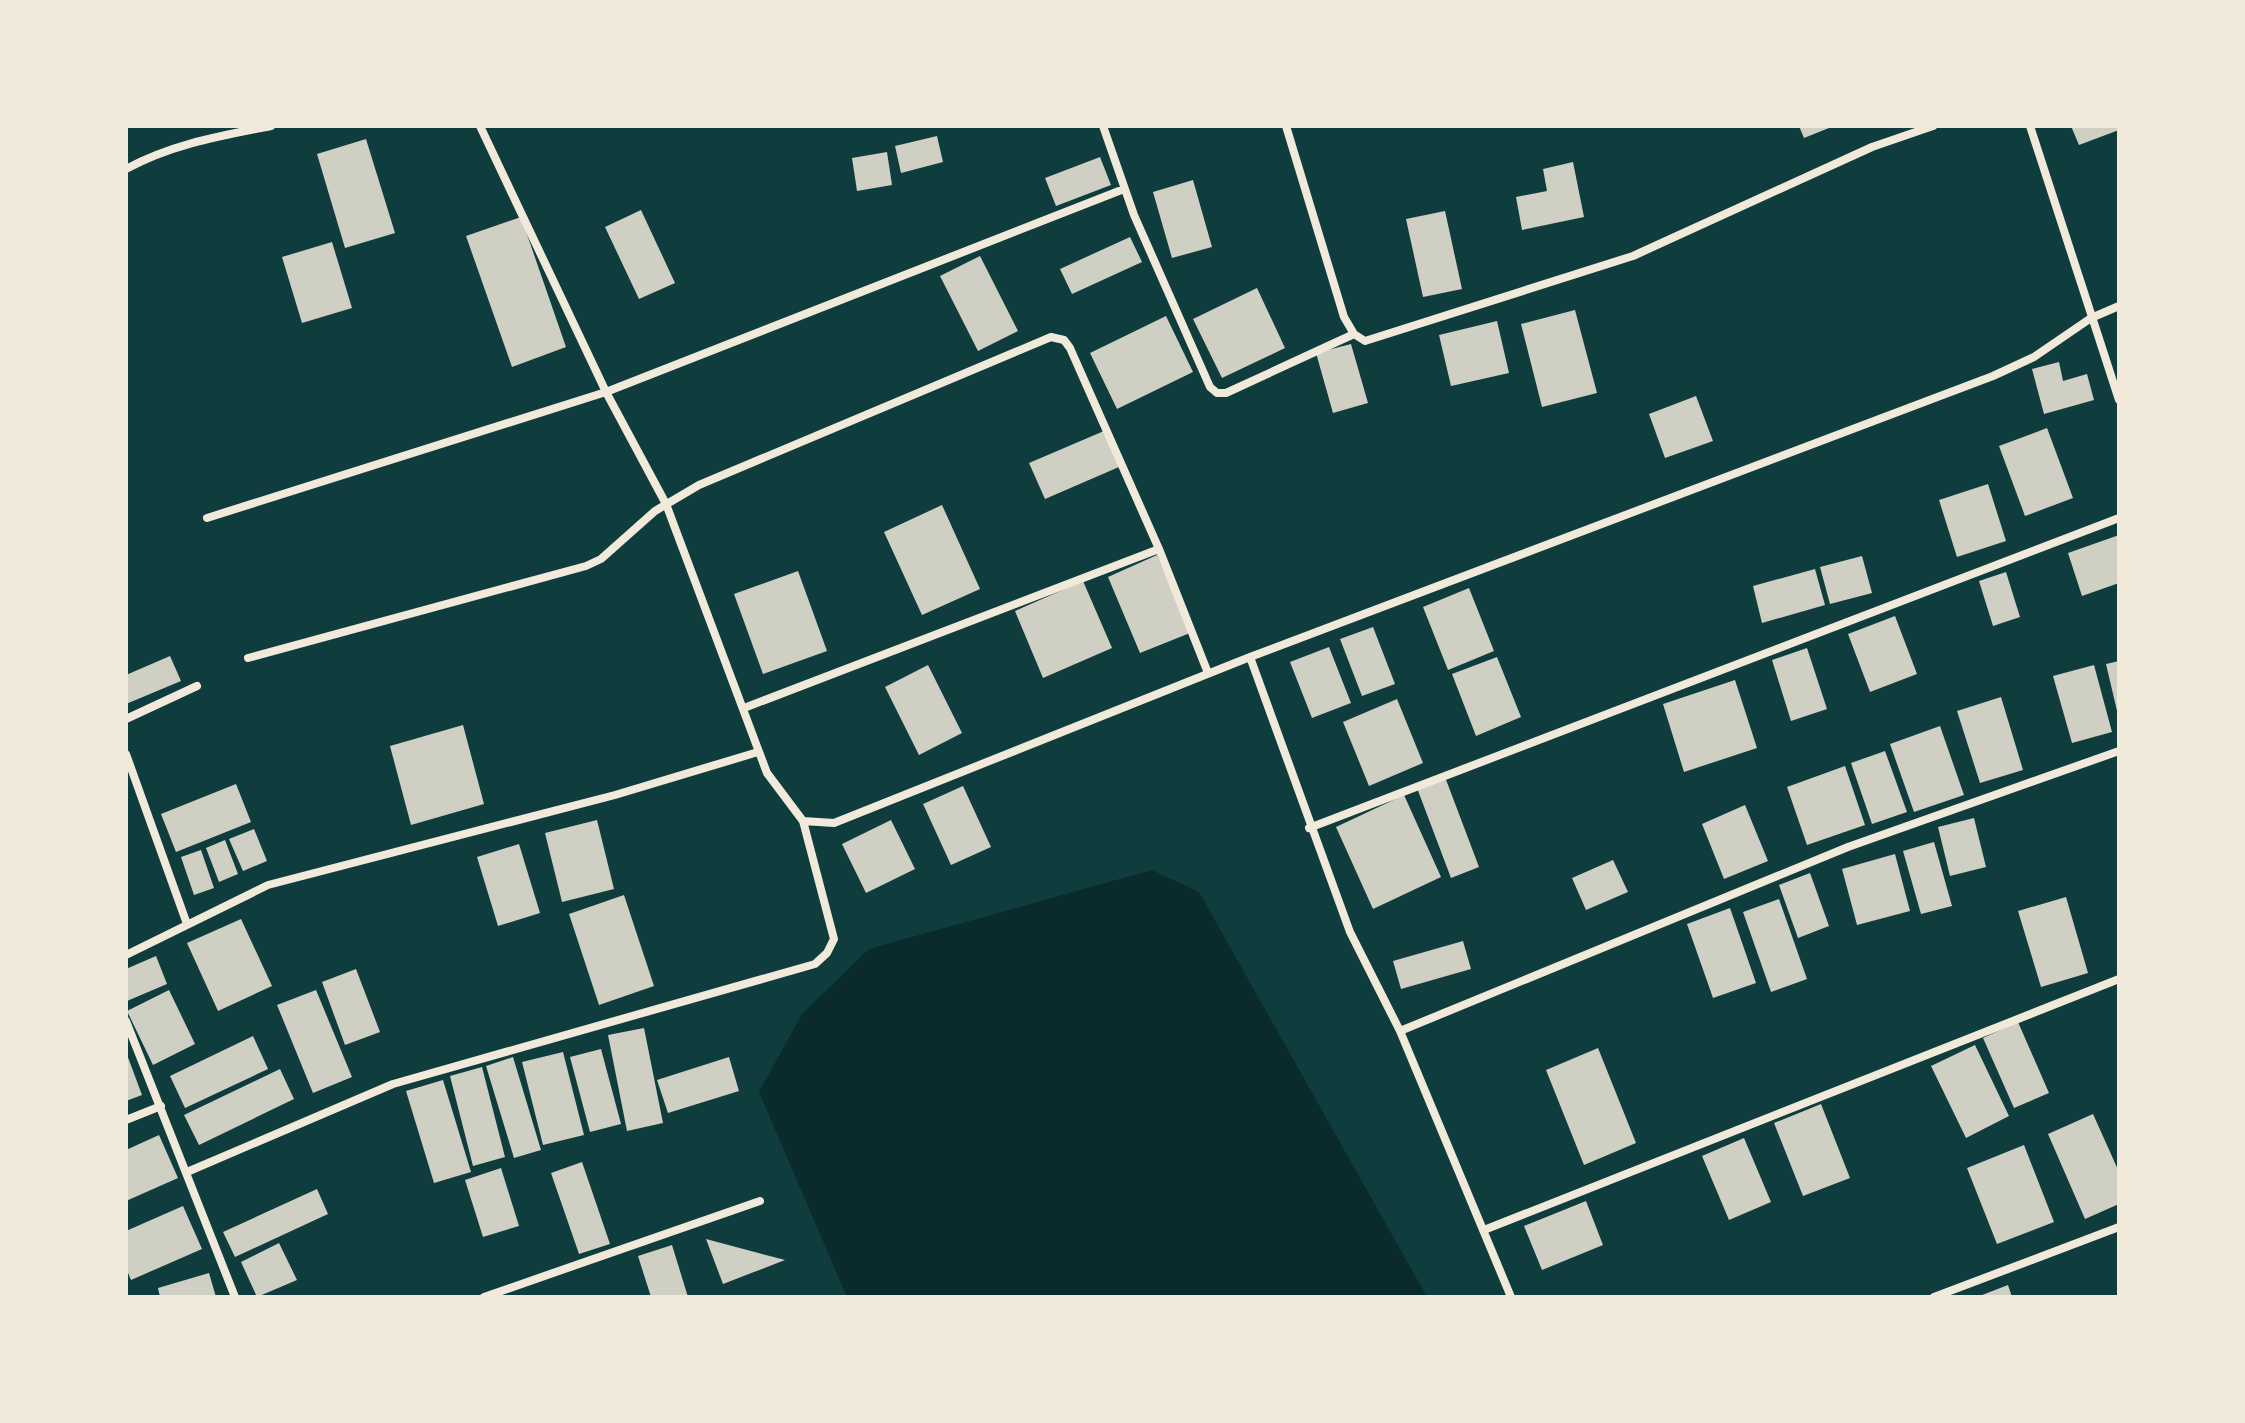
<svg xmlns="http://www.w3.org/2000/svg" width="2245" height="1423" viewBox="0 0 2245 1423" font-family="'Fira Sans',sans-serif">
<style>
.water{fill:#0a2a2b}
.building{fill:#cfcfc3}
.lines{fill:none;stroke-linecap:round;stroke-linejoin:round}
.minor{stroke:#f1e9da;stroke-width:8}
</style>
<rect width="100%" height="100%" fill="#0f3d3e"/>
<path class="water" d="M1152,870l47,22 228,405h-580l-88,-205 43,-78 67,-65z"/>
<path class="building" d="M1799,126h35l-30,12z
M2071,126h48v4l-40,15z
M937,136l6,26 -42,11 -6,-27z
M366,139l29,94 -50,15 -28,-94z
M887,152l5,33 -35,6 -5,-33z
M1100,157l11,28 -55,21 -11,-28z
M1573,162l11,55 -62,13 -6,-33 31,-6 -4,-22z
M1193,180l19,67 -40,11 -19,-66z
M641,210l34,73 -36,16 -34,-72z
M1445,211l17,78 -39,8 -17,-78z
M521,217l45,130 -54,20 -46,-131z
M1130,237l12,25 -70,32 -12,-25z
M332,242l20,66 -50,15 -20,-66z
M980,256l38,75 -40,20 -38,-75z
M1257,288l28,60 -63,30 -29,-59z
M1575,310l22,83 -55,14 -21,-83z
M1166,316l27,56 -76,37 -27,-56z
M1497,321l12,52 -58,13 -12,-51z
M1351,344l17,59 -35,10 -17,-60z
M2059,362l4,19 24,-7 7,26 -50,14 -12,-45z
M1696,396l17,45 -48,17 -16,-44z
M2047,428l26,70 -48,18 -26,-70z
M1104,431l15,36 -74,32 -16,-36z
M1988,484l18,57 -49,16 -18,-57z
M942,505l38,84 -58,26 -38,-83z
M2119,535v48l-37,13 -14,-43z
M1157,555l33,78 -50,20 -32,-76z
M1862,556l10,37 -42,11 -10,-37z
M1815,569l10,36 -63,18 -9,-37z
M798,571l29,80 -64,23 -29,-80z
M2006,572l14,45 -27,9 -14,-45z
M1083,581l29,67 -69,30 -28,-67z
M1469,588l25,63 -46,19 -25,-63z
M1895,616l22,58 -47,18 -22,-58z
M1373,627l22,57 -33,12 -22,-57z
M1329,647l22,56 -39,15 -22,-56z
M1807,648l20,61 -36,12 -19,-61z
M170,656l11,25 -55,23v-29z
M1497,657l24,60 -45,19 -24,-62z
M2119,661v54h-1l-12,-51z
M928,665l34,68 -43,22 -34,-68z
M2094,665l18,67 -40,11 -19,-67z
M1735,680l22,68 -73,24 -21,-68z
M2001,697l22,73 -43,13 -23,-72z
M1397,699l26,64 -54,23 -26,-64z
M463,725l21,79 -73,21 -21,-79z
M1940,726l24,69 -50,17 -24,-68z
M1885,751l22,61 -35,12 -21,-61z
M1845,766l20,59 -58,20 -20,-58z
M1445,777l34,90 -28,11 -34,-90z
M236,784l15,38 -75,30 -15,-38z
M963,786l28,61 -40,18 -28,-61z
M1404,795l37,82 -68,32 -37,-82z
M1745,805l23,56 -44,18 -22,-55z
M1974,818l12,49 -36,9 -12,-49z
M597,820l17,69 -52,13 -17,-69z
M891,820l24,49 -49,24 -24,-49z
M254,829l13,32 -24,10 -14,-32z
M225,840l13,34 -19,8 -13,-34z
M1934,842l18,64 -31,8 -18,-63z
M519,844l21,69 -42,13 -21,-69z
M201,850l13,38 -20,7 -13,-38z
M1895,854l15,57 -53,14 -15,-56z
M1613,860l15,32 -42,18 -14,-32z
M1810,873l19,53 -31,12 -19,-53z
M624,895l30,91 -55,19 -30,-91z
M2066,897l22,76 -47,14 -23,-76z
M1779,899l28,80 -36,13 -28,-80z
M1730,908l26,75 -43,15 -26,-74z
M241,919l31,67 -54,25 -31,-68z
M1463,941l8,28 -70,20 -8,-28z
M156,956l11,28 -40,17 -1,-32z
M356,969l24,63 -35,13 -23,-63z
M169,990l26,54 -42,21 -26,-54z
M316,990l36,87 -39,16 -36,-88z
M2018,1022l31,71 -35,15 -31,-70z
M644,1028l19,95 -36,8 -19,-96z
M253,1036l15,33 -83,39 -15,-32z
M1975,1045l34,71 -43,22 -35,-72z
M1598,1048l38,95 -52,22 -38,-95z
M601,1049l20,75 -31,8 -20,-75z
M126,1052l16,43 -16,6z
M563,1052l21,83 -41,10 -21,-83z
M513,1057l28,93 -27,8 -28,-92z
M729,1057l10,34 -71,22 -11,-33z
M482,1067l23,90 -32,9 -23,-90z
M280,1069l14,30 -95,46 -15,-30z
M443,1080l28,92 -37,11 -28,-92z
M1821,1104l29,74 -47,18 -29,-73z
M2093,1114l26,58v32l-34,15 -37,-85z
M159,1135l19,43 -52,23v-51z
M1744,1138l27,64 -42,18 -27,-64z
M2024,1145l30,77 -57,22 -30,-76z
M582,1162l28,82 -31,10 -28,-81z
M501,1168l18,58 -36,11 -18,-57z
M317,1189l11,25 -93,43 -12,-25z
M1586,1201l17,44 -61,25 -18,-44z
M183,1206l19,43 -71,31 -5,-12v-37z
M706,1239l79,21 -62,24z
M279,1243l18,37 -40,17 -16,-35z
M672,1245l16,52h-37l-13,-41z
M209,1273l7,24h-56l-2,-9z
M2008,1285l4,12h-35z"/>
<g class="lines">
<path class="minor" d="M480,126l126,266 60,112 101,269 36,48 31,2 416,-166 743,-281 41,-19 57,-39 28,-12
M1103,126l31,89 76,172 7,6h9l128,-59
M1286,126l58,191 10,17 11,7 268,-85 239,-109 61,-21
M2030,126l89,274
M126,169c46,-25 94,-33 145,-43
M207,518l399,-126 518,-203
M1250,657l100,275 50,99
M248,658l338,-92 15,-7 54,-48 44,-26 352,-148 13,3 6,8 89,201 49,124
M744,708l415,-159
M126,719l71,-33
M126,754l61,170
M1309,828l810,-310
M126,955l142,-70 347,-90 143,-43
M126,1021l109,276
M126,1120l35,-14
M187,1172l206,-88 422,-120 12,-11 7,-14 -31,-118
M1484,1230l635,-251
M484,1297l276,-96
M1511,1297l-111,-266 448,-184 271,-96
M1934,1297l185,-70"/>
</g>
<rect width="2245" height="1423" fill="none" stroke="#f1e9da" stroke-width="256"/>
</svg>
